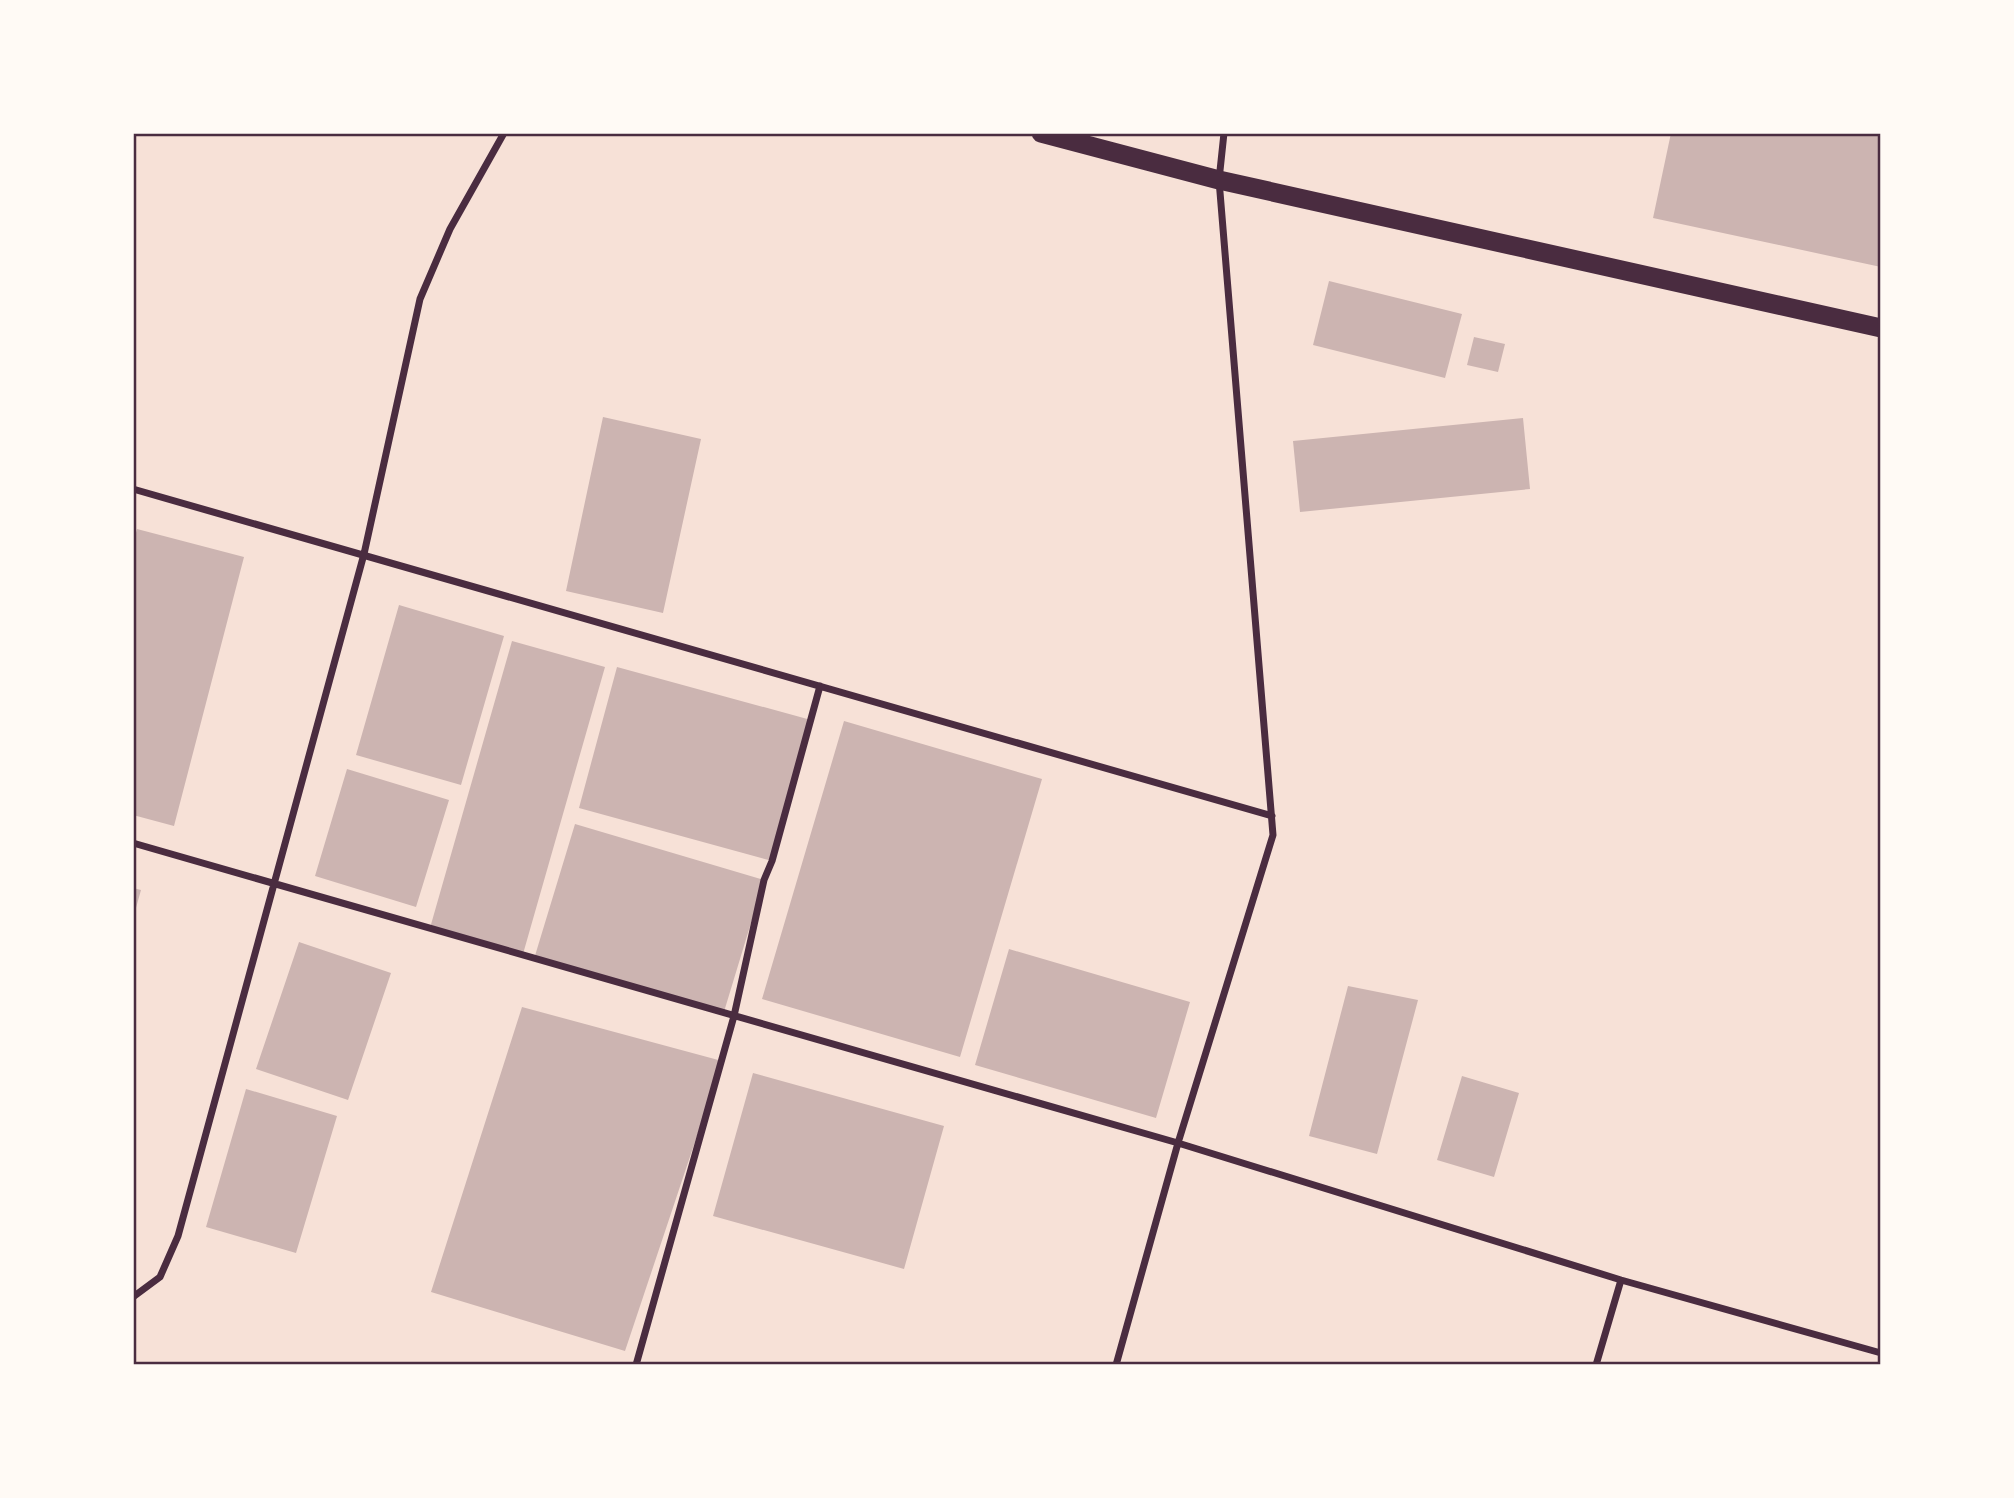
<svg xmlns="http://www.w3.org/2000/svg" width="2014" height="1498" viewBox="0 0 2014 1498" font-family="Literata,serif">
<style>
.building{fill:#ccb4b1}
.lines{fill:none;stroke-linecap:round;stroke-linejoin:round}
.minor{stroke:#4a2c40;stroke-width:7}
.trunk{stroke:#4a2c40;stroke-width:19}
.neatline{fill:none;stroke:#4a2c40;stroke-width:2.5}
</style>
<rect width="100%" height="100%" fill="#f7e1d7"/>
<path class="building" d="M1671,133h210v134l-228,-49z
M1329,281l133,33 -17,64 -132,-33z
M1474,337l31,7 -7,28 -31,-7z
M603,417l98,22 -38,174 -97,-22z
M1523,418l7,71 -230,23 -7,-71z
M137,529l107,28 -70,269 -41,-11v-271z
M399,605l105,31 -43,149 -105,-30z
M512,641l93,26 -82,287 -93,-26z
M617,667l194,53 -39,141 -193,-53z
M844,721l198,58 -82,278 -198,-58z
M347,769l102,31 -33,107 -101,-31z
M575,824l189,56 -41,135 -189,-56z
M133,888l8,2 -7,25h-1z
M299,942l92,31 -43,127 -92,-31z
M1009,949l181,53 -34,116 -181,-53z
M1348,986l70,14 -41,154 -68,-18z
M522,1007l200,54 -97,290 -194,-59z
M753,1073l191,53 -40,143 -191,-53z
M1462,1076l57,17 -25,84 -57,-17z
M246,1089l91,27 -41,137 -90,-26z"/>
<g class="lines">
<path class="minor" d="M1224,133l-5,47 54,655 -95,308 443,137 260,73
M133,489l1139,327
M133,843l1045,300 -62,222
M133,1297l27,-20 18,-41 186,-682 56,-255 30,-70 54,-96
M636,1365l98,-349 30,-136 8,-19 48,-175
M1596,1365l25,-85"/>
<path class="trunk" d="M1041,133l178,47 662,148"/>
</g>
<rect width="2014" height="1498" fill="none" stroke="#fffaf5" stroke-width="270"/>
<rect x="135" y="135" width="1744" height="1228" class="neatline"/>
</svg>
